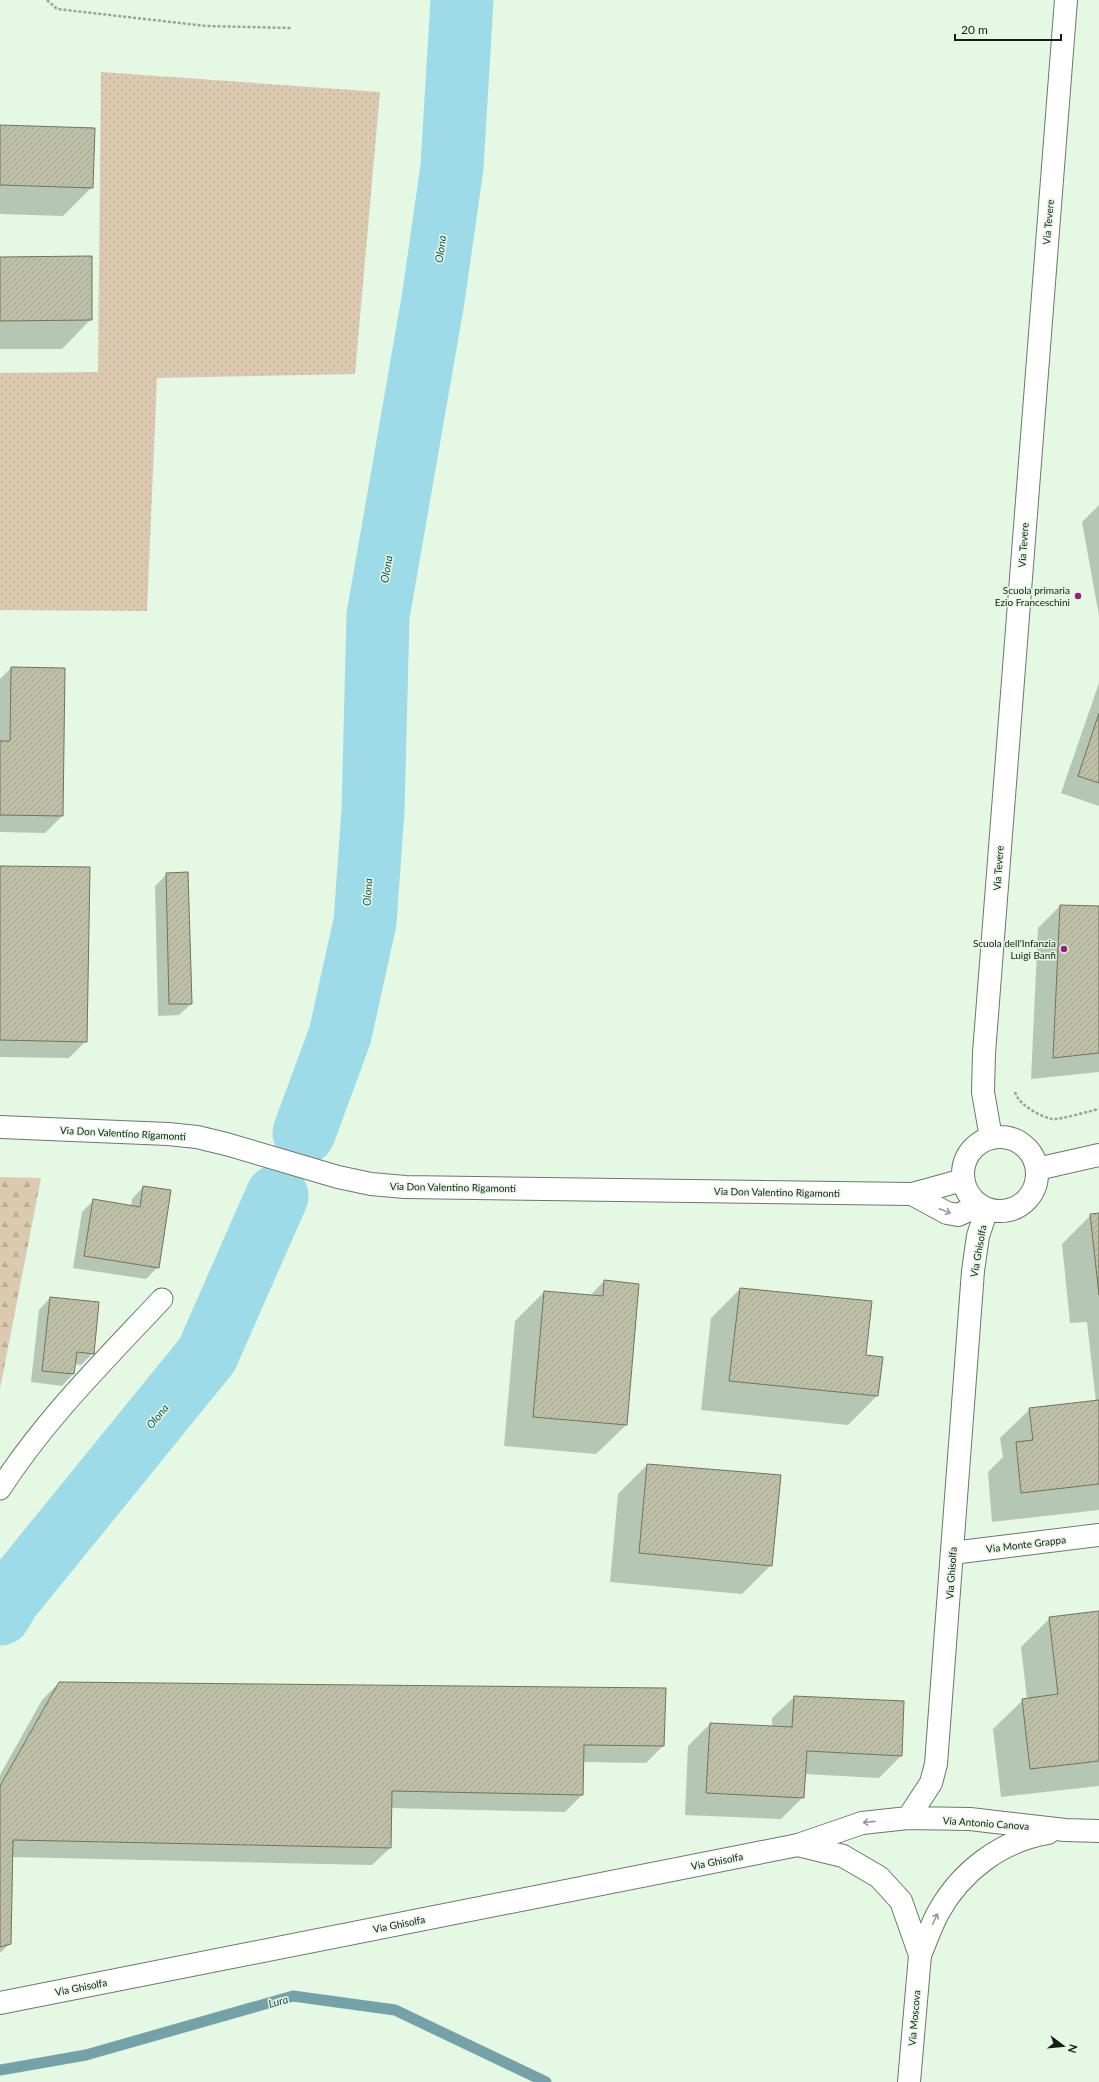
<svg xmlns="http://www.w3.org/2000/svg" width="1099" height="2082" viewBox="0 0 1099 2082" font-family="Lato,sans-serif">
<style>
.grass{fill:url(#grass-dots)}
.forest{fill:url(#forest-firs)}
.shadow{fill:#0003}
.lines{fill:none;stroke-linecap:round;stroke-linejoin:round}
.stream{stroke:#74a2a8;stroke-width:11}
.river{stroke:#9cdbe7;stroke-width:63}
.building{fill:url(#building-hatch);stroke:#72735c}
.lane-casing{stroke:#687a68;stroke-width:23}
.street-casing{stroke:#687a68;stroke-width:24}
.secondary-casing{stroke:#687a68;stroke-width:24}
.path{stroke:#96a595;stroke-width:2.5;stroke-dasharray:3 2;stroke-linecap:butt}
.lane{stroke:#fff;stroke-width:21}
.street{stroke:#fff;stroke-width:22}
.secondary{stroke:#fff;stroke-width:22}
.oneway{stroke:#969996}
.poi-dot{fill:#95207d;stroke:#e4f8e3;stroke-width:1.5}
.labels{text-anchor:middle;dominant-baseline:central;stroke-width:3;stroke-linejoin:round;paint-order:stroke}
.street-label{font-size:10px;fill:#161d16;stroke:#e4f8e3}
.poi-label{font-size:10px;fill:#161d16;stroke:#e4f8e3;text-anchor:end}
.water-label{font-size:11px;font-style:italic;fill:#184f58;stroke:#e4f8e3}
</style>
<defs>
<pattern id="grass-dots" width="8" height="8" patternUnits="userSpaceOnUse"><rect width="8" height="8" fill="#dccab0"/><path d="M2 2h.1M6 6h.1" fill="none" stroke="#bcad97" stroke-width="1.8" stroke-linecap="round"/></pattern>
<pattern id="forest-firs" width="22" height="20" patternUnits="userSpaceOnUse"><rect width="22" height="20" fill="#dccab0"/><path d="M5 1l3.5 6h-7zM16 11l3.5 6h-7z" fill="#bcad97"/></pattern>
<pattern id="building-hatch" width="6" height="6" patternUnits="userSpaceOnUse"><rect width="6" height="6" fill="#bec0a7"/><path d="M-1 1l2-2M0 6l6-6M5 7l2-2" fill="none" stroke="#a3a58f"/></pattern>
</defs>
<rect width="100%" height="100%" fill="#e4f8e3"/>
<path class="grass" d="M101,72l279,20 -25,282 -198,4 -10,233 -147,-1v-237l98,-1z"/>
<path class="forest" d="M0,1177l41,1 -41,211z"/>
<path class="shadow" d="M0,126l92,61 -29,29 -63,-2z
M0,258l91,61 -29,30h-62z
M1099,505v111l-17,-94z
M11,668l51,148 -17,17 -45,-1v-153z
M1099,683v123l-38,-13z
M0,867l86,174 -17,17 -69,-1z
M167,874l24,130 -12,11 -21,1 -3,-130z
M1060,906l39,1v165l-68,7 7,-151z
M143,1187l15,80 -12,12 -73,-11 9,-56 12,-12 37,6 1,-7z
M1099,1214v296l-107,12 -4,-50 15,-15 -3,-19 30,-29 66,-7 -9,-80 -17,1 -8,-79 29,-29z
M604,1281l22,144 -30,29 -92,-8 11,-125 29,-29 46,4z
M740,1289l131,13 -6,54 17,2 -5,38 -29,29 -147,-15 10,-92z
M50,1298l43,55 -12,12 -7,-1 -1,10 -11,12 -31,-4 8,-72z
M647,1465l124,100 -29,29 -132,-12 8,-88z
M1099,1612v174l-98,11 -8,-68 30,-29 4,-1 -6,-52 29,-29z
M59,1683l606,6 -2,57 -17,17 -63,-1 -1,33 -17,17 -175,-4v40l-18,17 -360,-8 -2,86 -10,10v-178l42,-75z
M794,1697l107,59 -22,22 -75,-4 -1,23 -22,22 -96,-4 3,-69 22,-22 62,3v-9z"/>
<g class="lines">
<path class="stream" d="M0,2070l86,-15 207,-59 102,14 151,72"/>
<path class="river" d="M304,1133l36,-98 25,-113 8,-111 5,-195 55,-316 19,-133 10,-167
M0,1614l8,-14 199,-245 70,-159"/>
</g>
<path class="building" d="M0,125l95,3 -2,60 -93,-3z
M92,256v64l-92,1v-64z
M11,667l54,1 -2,148 -63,-1v-74h10z
M1099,713v70l-21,-7z
M0,866l90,1 -3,175 -87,-2z
M188,872l4,132h-23l-3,-131z
M1060,905l39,1v147l-46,5z
M143,1186l28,4 -12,78 -75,-12 9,-57 47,8z
M1099,1213v82l-9,-81z
M604,1280l35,4 -12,141 -94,-8 11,-126 59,5z
M740,1288l132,13 -6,54 17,2 -5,39 -149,-15z
M50,1297l49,5 -5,52 -17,-2 -3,22 -32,-3z
M1099,1400v84l-78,9 -5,-51 17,-2 -4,-32z
M647,1464l134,11 -9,91 -133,-13z
M1099,1611v150l-69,8 -8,-70 36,-5 -9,-77z
M59,1682l607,6 -2,58 -80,-1 -1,50 -191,-4 -1,57 -378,-8 -2,104 -11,3v-161z
M794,1696l110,5 -2,55 -95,-5 -3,47 -98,-5 4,-70 82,4z"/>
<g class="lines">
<g class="lane-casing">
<path id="lane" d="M0,1489c45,-70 105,-129 162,-190"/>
</g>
<g class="street-casing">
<path id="street" d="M0,1127l168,7 29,3 29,7 112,33 33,7 34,3 507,7 51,-14
M963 1174a37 37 0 1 1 74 0a37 37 0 1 1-74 0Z
M991,1138l-8,-46 1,-39 82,-1053
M1037,1169l62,-14
M912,1194l35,19 11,2 22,-10
M952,1553l147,-18
M908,1818l23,-35 5,-19 37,-493 5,-35 9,-27
M798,1845l64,-22 46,-5 62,1 95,11 34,1
M920,1955c6,-14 11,-29 18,-42 23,-42 63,-72 110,-80"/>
</g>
<g class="secondary-casing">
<path id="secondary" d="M0,2003l798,-158 45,11 36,21 22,24 19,54 -11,127"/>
</g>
<path class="path" d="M47,0l10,9 149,17 85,2
M1015,1092c4,13 24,24 37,27 8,1 38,-8 47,-10"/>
<use href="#lane" class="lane"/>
<use href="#street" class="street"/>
<use href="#secondary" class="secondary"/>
</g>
<defs><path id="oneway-shaft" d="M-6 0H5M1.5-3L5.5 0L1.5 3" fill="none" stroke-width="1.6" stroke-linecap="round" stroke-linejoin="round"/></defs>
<g class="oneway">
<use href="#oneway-shaft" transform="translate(945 1211) rotate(22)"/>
<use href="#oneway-shaft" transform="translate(869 1822) rotate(174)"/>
<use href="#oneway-shaft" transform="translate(935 1919) rotate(-66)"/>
</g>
<g class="poi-dot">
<circle cx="1078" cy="596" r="4"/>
<circle cx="1064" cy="949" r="4"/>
</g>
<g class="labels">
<g class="street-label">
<text transform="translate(1048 222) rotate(-85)">Via Tevere</text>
<text transform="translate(1023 545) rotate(-86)">Via Tevere</text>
<text transform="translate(998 868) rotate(-86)">Via Tevere</text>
<text transform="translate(123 1133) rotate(3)">Via Don Valentino Rigamonti</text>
<text transform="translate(453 1187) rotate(1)">Via Don Valentino Rigamonti</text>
<text transform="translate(777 1192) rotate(1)">Via Don Valentino Rigamonti</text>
<text transform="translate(978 1251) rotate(-80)">Via Ghisolfa</text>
<text transform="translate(1026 1544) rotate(-7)">Via Monte Grappa</text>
<text transform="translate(951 1573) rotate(-86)">Via Ghisolfa</text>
<text transform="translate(986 1823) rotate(4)">Via Antonio Canova</text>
<text transform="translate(717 1861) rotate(-11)">Via Ghisolfa</text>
<text transform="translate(399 1924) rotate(-11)">Via Ghisolfa</text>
<text transform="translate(81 1987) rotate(-11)">Via Ghisolfa</text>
<text transform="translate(914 2018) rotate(-85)">Via Moscova</text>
</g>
<g class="poi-label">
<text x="1070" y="590">Scuola primaria<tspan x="1070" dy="12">Ezio Franceschini</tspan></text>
<text x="1056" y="943">Scuola dell'Infanzia<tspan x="1056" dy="12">Luigi Banfi</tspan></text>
</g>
<g class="water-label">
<text transform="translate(440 249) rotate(-82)">Olona</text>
<text transform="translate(386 569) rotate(-80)">Olona</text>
<text transform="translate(367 892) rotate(-86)">Olona</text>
<text transform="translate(157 1416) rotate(-51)">Olona</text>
<text transform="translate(278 2001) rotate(-16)">Lura</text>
</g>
</g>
<g transform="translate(1063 2046) rotate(106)" stroke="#e4f8e3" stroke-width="3" paint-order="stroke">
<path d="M0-3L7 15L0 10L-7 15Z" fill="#161d16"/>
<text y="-6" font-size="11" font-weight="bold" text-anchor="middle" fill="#161d16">N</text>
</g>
<path d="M955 34v6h106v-6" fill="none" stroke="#161d16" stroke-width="2"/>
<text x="961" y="34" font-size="12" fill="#161d16" stroke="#e4f8e3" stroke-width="3" paint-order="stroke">20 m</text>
</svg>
